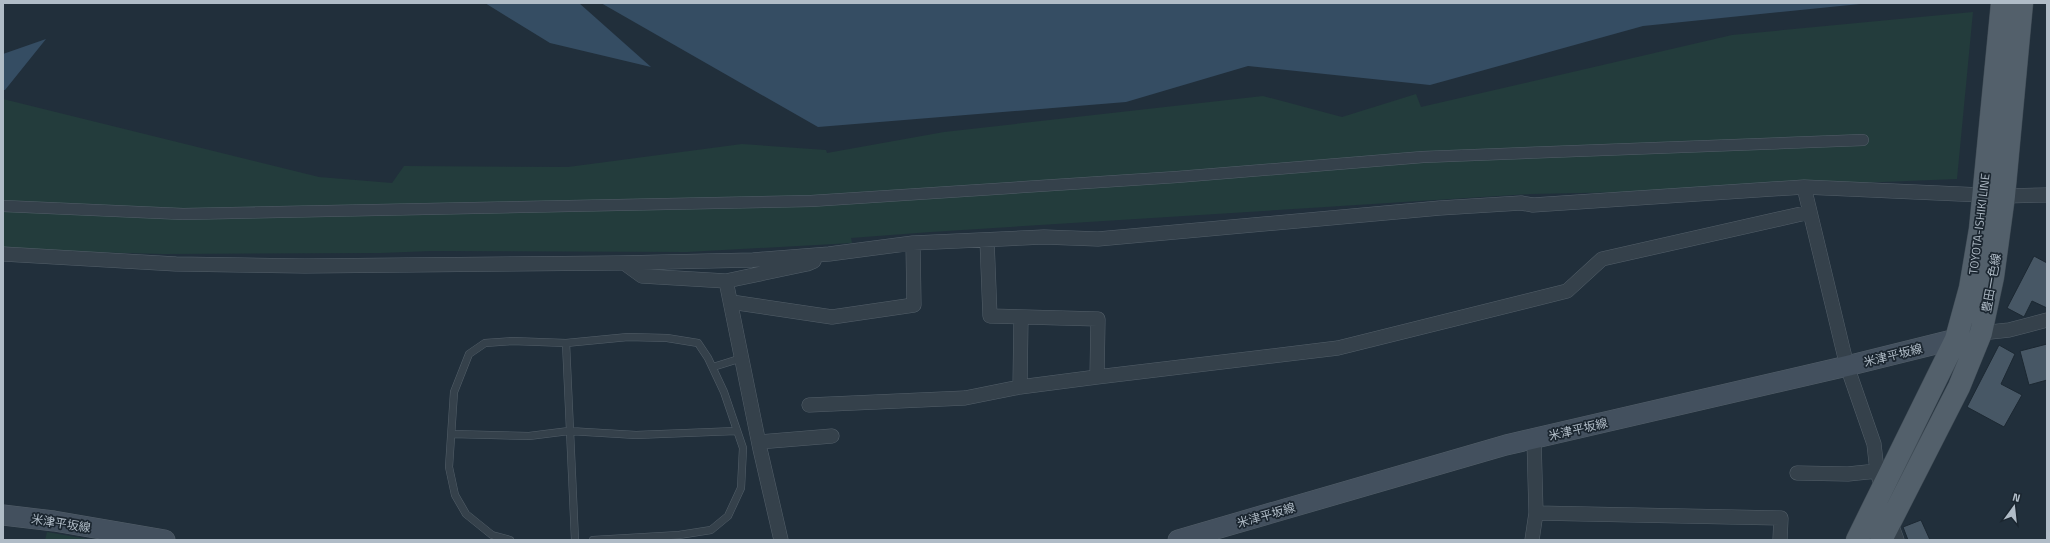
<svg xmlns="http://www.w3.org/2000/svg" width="2050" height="543" viewBox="0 0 2050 543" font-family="'Titillium Web','Noto Sans JP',sans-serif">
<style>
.green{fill:#233c3c}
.water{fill:#354d63}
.building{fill:#475765;stroke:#1c2832}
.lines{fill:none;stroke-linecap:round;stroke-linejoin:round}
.service-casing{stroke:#535f69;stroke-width:8}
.pedestrian-casing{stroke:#535f69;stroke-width:12}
.minor-casing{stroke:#535f69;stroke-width:15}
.secondary-casing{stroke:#535f69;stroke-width:21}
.primary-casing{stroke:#3e4a54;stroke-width:23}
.service{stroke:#35414b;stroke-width:7}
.pedestrian{stroke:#35414b;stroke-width:11}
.minor{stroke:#35414b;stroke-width:14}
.secondary{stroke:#43505e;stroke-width:20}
.primary{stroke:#53606b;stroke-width:22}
.labels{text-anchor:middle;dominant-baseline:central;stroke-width:3.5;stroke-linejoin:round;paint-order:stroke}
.street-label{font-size:12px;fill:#b0bcc7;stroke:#1b2630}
</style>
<rect width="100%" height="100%" fill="#212f3b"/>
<path class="green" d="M1973,12l-16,167 -325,13 -101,2 -600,38 -80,6 1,5 -165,9 -256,-1 -50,2 -218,1 -117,-3 -43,-4v-148l316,78 73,6 12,-17 164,1 174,-23 84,6 1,3 117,-21 319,-36 79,21 74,-23 5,13 311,-72z
M47,532l46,8h-48z"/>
<path class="water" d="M485,3h94l72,64 -101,-24z
M601,3h1269l-227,23 -213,59 -182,-19 -122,36 -308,25z
M46,39l-41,51h-2v-36z"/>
<path class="building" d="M2034,256l13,7v45l-15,-7 -8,16 -17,-9z
M2047,344v36l-18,5 -9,-34z
M1999,345l16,9 -14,30 21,11 -18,32 -37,-20z
M1921,520l9,20h-22l-5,-13z"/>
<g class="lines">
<g class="service-casing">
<path id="service" d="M566,343l9,197
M713,367l29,-9
M452,434l77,2 40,-5 67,4 100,-4
M510,540l-18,-5 -26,-21 -11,-19 -6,-28 5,-75 15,-38 16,-11 27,-2 54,2 62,-6 39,1 31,5 10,15 16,34 19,56 -2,40 -13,28 -17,14 -32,5 -86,5"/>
</g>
<g class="pedestrian-casing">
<path id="pedestrian" d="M3,206l180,8 628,-13 366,-24 246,-20 440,-17"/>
</g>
<g class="minor-casing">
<path id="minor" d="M1804,187l43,179 27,78 3,27 6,21
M987,240l3,76 108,3 -1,58 241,-29 229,-57 35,-32 208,-47
M3,254l173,10 129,2 314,-3 134,-3 76,-6 84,-11 131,-6 54,2 342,-31 81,-5 12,2 271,-18 200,9 43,-1
M624,263l18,13 84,5 81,-17 7,-3
M726,281l34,168 21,91
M731,302l101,15 82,-12 -1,-62
M1021,317l-1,70 77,-10
M1981,333l28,-3 38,-10
M809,405l156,-7 55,-11
M759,442l73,-6
M1797,473l51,1 29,-3
M1536,513l245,5 -1,22
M1889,518l8,22
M1532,540l4,-27 -2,-74"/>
</g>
<g class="secondary-casing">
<path id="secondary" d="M3,515l51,6 111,19
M1178,540l328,-95 341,-79 121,-30"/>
</g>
<g class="primary-casing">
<path id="primary" d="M1857,540l99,-201 14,-51 10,-59 22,-226
M1881,540l78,-153 22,-54 12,-56 11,-81 18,-193"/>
</g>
<use href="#service" class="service"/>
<use href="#pedestrian" class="pedestrian"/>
<use href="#minor" class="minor"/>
<use href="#secondary" class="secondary"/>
<use href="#primary" class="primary"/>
</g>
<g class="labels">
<g class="street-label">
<text transform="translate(1979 224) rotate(-83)">TOYOTA-ISHIKI LINE</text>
<text transform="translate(1991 283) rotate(-80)">豊田一色線</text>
<text transform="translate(1893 355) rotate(-14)">米津平坂線</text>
<text transform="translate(1578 429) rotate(-13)">米津平坂線</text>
<text transform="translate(1266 515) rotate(-16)">米津平坂線</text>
<text transform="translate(61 523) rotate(9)">米津平坂線</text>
</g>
</g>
<rect width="2050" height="543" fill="none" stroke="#b0bcc7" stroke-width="8"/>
<g transform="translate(2014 507) rotate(15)" stroke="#1b2630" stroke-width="3" paint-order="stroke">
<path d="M0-3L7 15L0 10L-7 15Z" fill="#b0bcc7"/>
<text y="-6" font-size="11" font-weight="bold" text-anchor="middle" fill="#b0bcc7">N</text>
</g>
</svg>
